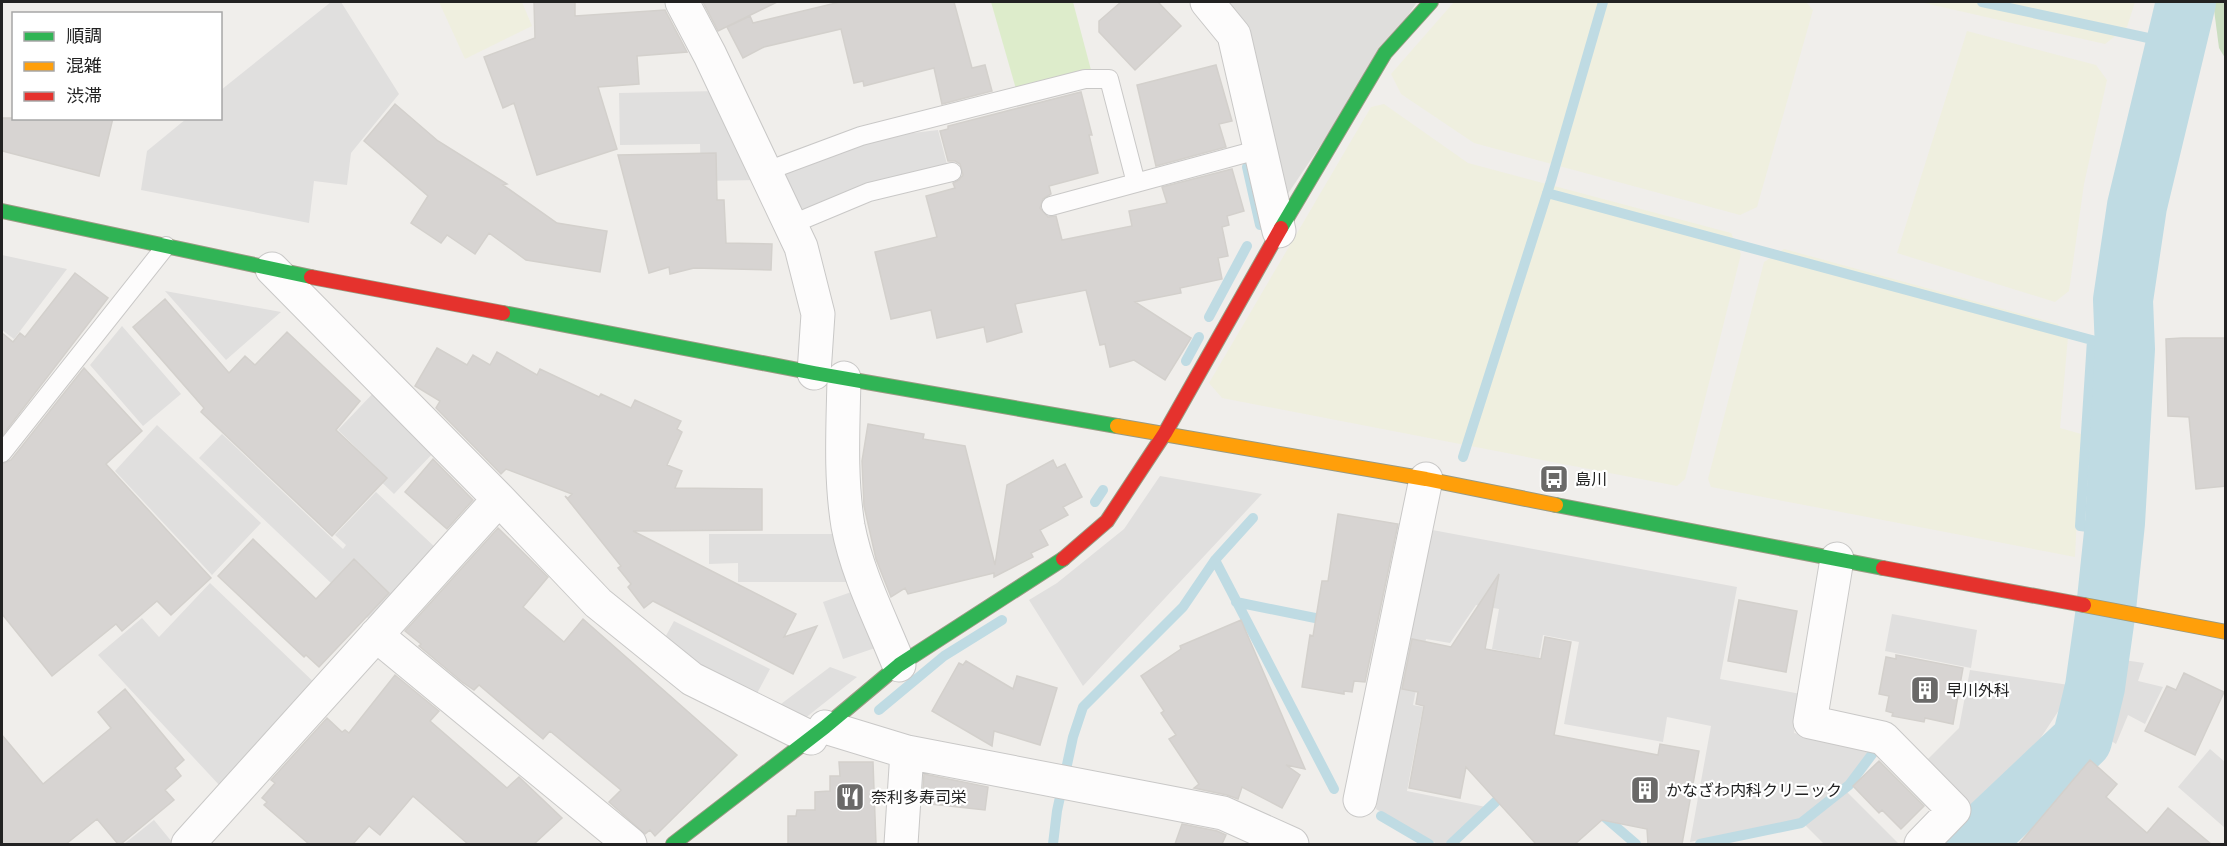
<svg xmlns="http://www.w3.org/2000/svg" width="2227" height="846" viewBox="0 0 2227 846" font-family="Arial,'Noto Sans JP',sans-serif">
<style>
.residential{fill:#dfdedc}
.farmland{fill:#efefdf}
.grass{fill:#ddeccb}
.forest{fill:#cbdec1}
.parking{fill:#e0dfde}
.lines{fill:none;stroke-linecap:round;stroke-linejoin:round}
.stream{stroke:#bfdbe3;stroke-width:10}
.river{stroke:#bfdbe3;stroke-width:60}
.building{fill:#d7d4d2;stroke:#d3d0cc;stroke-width:1.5}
.lane-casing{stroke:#c9c8c7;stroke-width:20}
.street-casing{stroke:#c9c8c7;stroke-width:35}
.fast-casing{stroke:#999a82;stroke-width:16}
.slow-casing{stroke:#999a82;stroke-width:16}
.jam-casing{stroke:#999a82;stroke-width:16}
.lane{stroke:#fdfcfc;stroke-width:18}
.street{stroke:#fdfcfc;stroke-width:33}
.fast{stroke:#30b455;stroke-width:14}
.slow{stroke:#ff9f0a;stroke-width:14}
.jam{stroke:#e5322d;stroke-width:14}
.labels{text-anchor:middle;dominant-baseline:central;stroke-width:4.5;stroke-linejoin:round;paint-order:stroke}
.poi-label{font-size:16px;fill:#222;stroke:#fff;text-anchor:start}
</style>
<rect width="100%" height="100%" fill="#f0eeeb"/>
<path class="residential" d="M1224,2h193l-134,199z"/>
<path class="farmland" d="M439,2h83l10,24 -67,33z
M1454,2h352l7,8 -56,197 -17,8 -266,-72 -73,-49 -10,-20z
M1920,2h215l-8,25 -22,17z
M1967,31l129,34 11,15 -23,104 -15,107 -14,11 -158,-49z
M1384,104l84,59 263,70 10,21 -56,225 -8,7 -455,-88 -13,-15 162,-276z
M1784,249l274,75 10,13 -8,91 21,6 -6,123 -364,-70 -3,-8 56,-217z"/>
<path class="grass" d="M991,2h82l18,68 -73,26z"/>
<path class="forest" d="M2213,2h12v56l-6,-10z"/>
<path class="parking" d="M331,2h10l58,92 -48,59 -4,32 -33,-4 -5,42 -168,-33 6,-39 39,-32 34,-1 1,-28z
M718,91l40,89 -57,1 -1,-37 -80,1 -1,-52z
M938,130l10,38 -151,49 -23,-45 89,-33z
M2,255l65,14 -53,70 -12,-9z
M165,291l116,21 -55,48z
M122,326l59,68 -38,32 -53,-61z
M379,387l58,62 -43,45 -22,-21 4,-6 -38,-37z
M157,425l104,98 -49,52 -97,-104z
M222,434l121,115 3,-4 -11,-10 41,-43 61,57 -67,71 -171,-162z
M1160,476l102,18 -179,192 -54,-86 28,-17 67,-54z
M1427,529l310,58 -17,92 81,15 -7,39 79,15 -27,35 -46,36 -110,23 21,-116 -44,-9 -4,25 -99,-18 15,-82 -36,-7 -4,23 -47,-9 7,-40 -23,-4 -26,38 -24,-4 -13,66 10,2 -16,84 79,16 -40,37h-9l-61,-35z
M709,534h131l15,48h-117v-19l-29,1z
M210,583l110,105 -99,99 -123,-132 44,-37 17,19z
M857,590l21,57 -35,12 -20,-57z
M1892,614l85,16 -6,38 -86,-17z
M674,621l96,48 -16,30 -92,-56z
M2124,660l20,3 -6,18 25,6 -18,37 -17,-9 -12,29 -17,-11z
M830,667l27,10 -53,42 -27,-12z
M1970,670l99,15 -6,19 -25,38 -66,67 -46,-48 33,-33z
M2210,749l15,13v66l-47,-41z
M1847,792l52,52h-75l-19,-19z
M154,820l18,22 -3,2h-45z"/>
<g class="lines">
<path class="stream" d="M1982,2l194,42
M1247,167l13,58
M1547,193l578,156
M1209,317l38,-71
M2092,340l-12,186 33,4
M1186,361l13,-24
M1463,457l88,-276 52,-179
M1095,502l8,-12
M1215,560l119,229
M1236,602l94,19
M879,710l65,-54 58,-36
M1600,813l36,31
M1381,816l48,28
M1053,844l4,-33 16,-74 10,-30 100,-100 32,-47 38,-42
M1451,844l56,-53
M1700,844l101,-21 48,-38 24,-32"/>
<path class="river" d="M1972,844l110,-104 8,-32 5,-21 11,-78 9,-86 10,-174 -2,-49 14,-94 49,-204"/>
</g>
<path class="building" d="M534,2h41v14l90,-6 22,42 -50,4 2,28 -41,3 19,62 -80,26 -23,-72 -11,5 -19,-51 51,-19z
M703,2h74l-59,29z
M840,2h114l18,66 13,-3 7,26 -50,13 -8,-36 -70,18 -1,-5 -9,2 -13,-54 -77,18 -21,11 -16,-31 23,-11 3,7z
M1121,2h37l23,24 -46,44 -36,-38v-11z
M1216,65l16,56 -13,3 7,23 -70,19 -19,-81z
M1081,92l11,43h-3l9,38 -49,13 2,8 -8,5 -3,9 8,9 8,-1 6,24 70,-14 -3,-15 38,-8 -5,-16 70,-18 12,42 -17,5 2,9 -7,2 6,29 -10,2 4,21 -42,9 1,5 -46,9 56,36 -26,42 -31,-20 -24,7 -5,-23 -5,1 -14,-55 -71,14 7,28 -35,10 -3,-15 -47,11 -6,-28 -40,9 -16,-67 62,-15 -11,-41 29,-8 -2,-5 6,-3 4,-5 -3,-11 -5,-3h-7l-8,-30 8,-2v-3z
M395,104l43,37 69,43 -4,1 54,38 50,8 -7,41 -74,-12 -37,-27 -14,21 -28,-19 -6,8 -30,-20 17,-27 -64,-55z
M2,118h111l-14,58 -97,-25z
M716,153l1,47h7l2,43 46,1 -1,26 -77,-2 -24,6 -1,-7 -20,6 -31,-118z
M75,273l33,25 -106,138v-103l11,9 7,-9 5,4z
M165,299l64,74 16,-17 10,9 32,-33 73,69 -24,29 51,48 -55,58 -131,-124 3,-4 -71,-81z
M2182,338h44v148l-30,3 -7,-72 -21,-1 -2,-77z
M437,348l30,17 6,-10 17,10 7,-13 40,23 3,-6 59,28 2,-3 30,14 4,-8 46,21 -4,8 5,3 -15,33 15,6 -7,17 87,1v41l-129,1 163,83 -12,23 33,-11 -24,48 -140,-73 -9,7 -16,-21 3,-3 -13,-16 3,-2 -56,-70 3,2 4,-4 -66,-25 -5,5 -65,-66 4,-7 -25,-15z
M84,368l58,63 -36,33 105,114 -40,37 -14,-14 -35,30 -6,-7 -64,52 -50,-62v-150l9,-4z
M868,424l56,10 -1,5 42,7 30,119 12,-80 46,-25 4,8 8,-4 17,33 -19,10 5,8 -28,15 8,15 -17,8 2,4 -39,20v-4l-86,21 -3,-6 -14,9 -15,-38 -12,-53 -2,-45z
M433,459l40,41 -26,29 -42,-37z
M1338,514l60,10 -33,158 -11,-1 -2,11 -8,-1v3l-42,-7 8,-52 3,1 9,-55h6z
M498,528l50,49 -25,30 41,35 19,-23 154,136 -82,81 -5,-6 -5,4 -36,-32 12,-12 -71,-59 -7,8 -64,-54 -5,5 -12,-8 -43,-36 2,-2 -16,-13z
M253,539l63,60 38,-40 35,34 -70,74 -13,-12 -2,2 -86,-81z
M1499,574l-14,75 56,10 4,-22 26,5 -17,93 104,20 2,-11 39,7 -17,93h-34l-1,-15 -45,-9 -27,24h-39l-70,-77 -6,31 -51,-10 15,-82 -8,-2 2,-12 -16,-3 10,-50 39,8z
M1739,600l58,11 -11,61 -58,-11z
M1241,620l64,149 -19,-4 14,10 -18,33 -40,-21 -4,12 -11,-4 -33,-7 5,-4 -30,-45 7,-4 -15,-22 3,-2 -23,-35 40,-27 -1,-3z
M1896,655l67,13 -10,56 -28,-6 -1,4 -32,-6 1,-3 -7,-2 3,-15 -10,-2 7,-37 10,2z
M966,661l47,28 4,-13 40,12 -17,57 -46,-14 -2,15 -60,-35 27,-48 4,2z
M2184,673l40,19 -29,63 -50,-24 22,-45 9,4z
M395,675l44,36 -9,10 77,67 12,-11 43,41 -28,26h-66l-55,-48 -33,39 -11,-9 -16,18h-44l-45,-39 3,-3 -5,-4 13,-15 -4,-3 56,-62 15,14 3,-2 4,3z
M125,689l59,71 -9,8 6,8 -16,14 9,10 -53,44h-3l-21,-25 -31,25h-64v-109l41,49 68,-56 -13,-16z
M2090,760l27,24 -11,13 41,36 21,-25 43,36h-192z
M1879,761l45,45 -23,23 -19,-19 -3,3 -26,-27z
M839,762h34l3,82h-88v-28h8l1,-6h18v-18l15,-1v-15h10z
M924,774l64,13 -3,23 -63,-7z
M1182,824l35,7 9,4 -4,9h-47z"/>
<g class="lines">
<g class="lane-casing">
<path id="lane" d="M764,172l97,-36 224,-57h24l27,104
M1051,206l210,-57
M790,225l79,-33 83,-20
M2,453l164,-207"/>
</g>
<g class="street-casing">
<path id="street" d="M682,2l28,53 91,192 17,67 -4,59
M1207,2l27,33 45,196
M272,269l227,230 99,104 94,76 119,59
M844,378c-1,50 -4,99 4,148 9,48 33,94 51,139
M1837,559l-27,163 73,16 71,72 -33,34
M376,635l254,209
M825,727l82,25 316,61 69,31
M1360,800l66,-321
M188,844l311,-345
M901,844l6,-92"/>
</g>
<g class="fast-casing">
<path id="fast" d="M2,211l309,66
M1281,228l104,-175 46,-51
M503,313l311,60 303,53
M1556,505l327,63
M673,844l152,-117 74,-62 164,-106"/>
</g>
<g class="slow-casing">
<path id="slow" d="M1117,426l309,53 130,26
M2084,605l142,27"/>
</g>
<g class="jam-casing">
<path id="jam" d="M311,277l192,36
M1063,559l44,-38 58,-88 116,-205
M1883,568l201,37"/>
</g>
<use href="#lane" class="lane"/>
<use href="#street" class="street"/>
<use href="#fast" class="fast"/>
<use href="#slow" class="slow"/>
<use href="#jam" class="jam"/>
</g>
<defs>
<g id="bus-square" transform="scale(1.5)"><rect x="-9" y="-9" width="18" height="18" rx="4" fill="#6a6968" stroke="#fff"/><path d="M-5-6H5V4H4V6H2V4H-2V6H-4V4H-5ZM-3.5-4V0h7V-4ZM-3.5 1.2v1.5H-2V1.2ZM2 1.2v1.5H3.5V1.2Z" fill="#fff"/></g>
<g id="building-square" transform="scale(1.5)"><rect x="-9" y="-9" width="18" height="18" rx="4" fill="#6a6968" stroke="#fff"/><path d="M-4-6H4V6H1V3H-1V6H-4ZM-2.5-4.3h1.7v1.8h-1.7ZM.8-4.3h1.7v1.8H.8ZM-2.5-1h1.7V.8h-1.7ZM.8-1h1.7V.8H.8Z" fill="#fff"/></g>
<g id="restaurant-square" transform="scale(1.5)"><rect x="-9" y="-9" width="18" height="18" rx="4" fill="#6a6968" stroke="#fff"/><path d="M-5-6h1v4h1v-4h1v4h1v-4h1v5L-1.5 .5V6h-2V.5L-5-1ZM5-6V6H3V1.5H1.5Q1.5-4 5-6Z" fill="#fff"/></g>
</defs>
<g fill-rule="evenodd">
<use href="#bus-square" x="1554" y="479"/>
<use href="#building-square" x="1925" y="690"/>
<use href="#building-square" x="1645" y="790"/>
<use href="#restaurant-square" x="850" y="797"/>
</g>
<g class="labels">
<g class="poi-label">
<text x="1575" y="479">島川</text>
<text x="1946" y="690">早川外科</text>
<text x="1666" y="790">かなざわ内科クリニック</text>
<text x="871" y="797">奈利多寿司栄</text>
</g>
</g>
<rect width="2227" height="846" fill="none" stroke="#222222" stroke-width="6"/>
<rect x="12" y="12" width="210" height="108" fill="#ffffff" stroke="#a7a7a7" stroke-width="1.5"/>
<rect x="24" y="32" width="30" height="9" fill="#30b455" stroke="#a7a7a7" stroke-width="1.5"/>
<text x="66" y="42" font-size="18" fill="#222222">順調</text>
<rect x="24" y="62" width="30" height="9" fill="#ff9f0a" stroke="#a7a7a7" stroke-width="1.5"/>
<text x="66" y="72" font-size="18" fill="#222222">混雑</text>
<rect x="24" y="92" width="30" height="9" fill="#e5322d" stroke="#a7a7a7" stroke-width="1.5"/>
<text x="66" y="102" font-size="18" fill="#222222">渋滞</text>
</svg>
